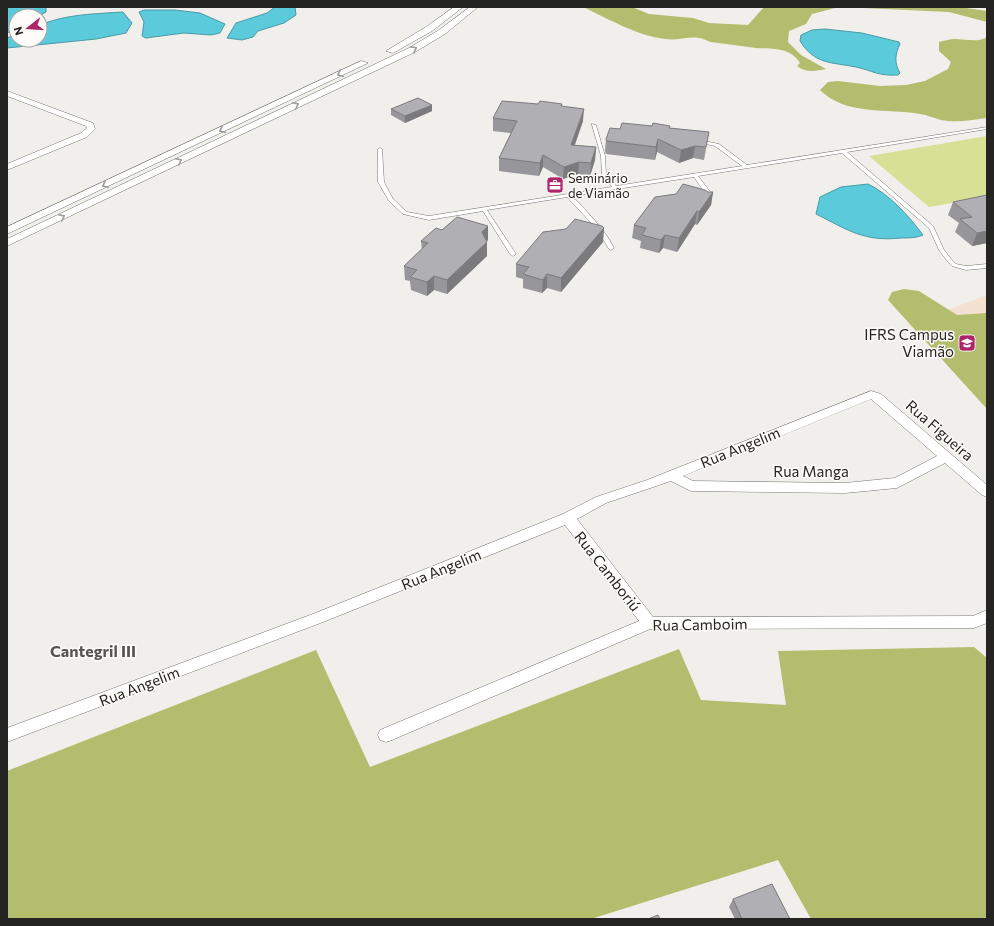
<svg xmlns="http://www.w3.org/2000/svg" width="994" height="926" viewBox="0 0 994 926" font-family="Commissioner,sans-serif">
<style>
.education{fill:#f5e1d2}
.green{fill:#d7e196}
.forest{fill:#b3bd6e}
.water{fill:#5bcbdc;stroke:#4a99a4}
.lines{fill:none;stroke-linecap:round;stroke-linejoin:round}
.service-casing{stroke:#767572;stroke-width:1}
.minor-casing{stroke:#767572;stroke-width:1}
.service{fill:#fff;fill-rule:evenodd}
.minor{fill:#fff;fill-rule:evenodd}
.wall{fill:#97969a}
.shaded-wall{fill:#7b7a7d}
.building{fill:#b0afb3;stroke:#7b7a7d}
.oneway{stroke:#9c9c9c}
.labels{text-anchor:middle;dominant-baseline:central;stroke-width:3;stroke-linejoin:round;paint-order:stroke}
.far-poi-label{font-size:13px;fill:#242422;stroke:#fefcf8;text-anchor:start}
.poi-label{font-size:15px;fill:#242422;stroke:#fefcf8;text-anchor:end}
.street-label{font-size:15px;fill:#242422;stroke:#fefcf8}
.neighbourhood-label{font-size:16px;font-weight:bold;fill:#565552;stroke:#fefcf8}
</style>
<rect width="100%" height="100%" fill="#f0efeb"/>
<path class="education" d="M987,295v65l-80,-35z"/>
<path class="green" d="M987,136v61l-58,10 -60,-51z"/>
<path class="forest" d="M583,7h49l17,7 44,4 16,5 39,2 16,-18h75l-27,7 -6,10 -17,7 -1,11 13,13 25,14c-10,2 -21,4 -29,-3l3,-3c-10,-16 -27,-14 -44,-15 -15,-2 -30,-4 -45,-6 -4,-1 -8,-4 -12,-4 -11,-2 -22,3 -33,1 -29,-3 -57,-20 -83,-32z
M841,7h118l28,4v11l-38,-10z
M987,37v81c-15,2 -31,5 -46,2 -7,-2 -14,-5 -21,-6 -33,-6 -74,2 -100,-24l8,-8 10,-1 42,5 26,-1 19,-4 23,-12 3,-7 -12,-11v-9c5,-1 10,-3 16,-3 10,0 24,4 32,-2z
M904,289l15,2 38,24 30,-2v96l-99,-109 4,-8z
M974,647l13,11v261h-176l-33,-59 -187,59h-584v-148l309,-121 54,117 309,-118 22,51 85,5 -8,-54z"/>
<path class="water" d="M7,7h39v5l-7,4h-23v13l-9,4z
M275,7h20l1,8 -12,8 -26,8 -5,6 -11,3 -15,-2 9,-15 31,-10z
M144,10h31l25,3 25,11 -5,9 -9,2 -27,-2 -38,5 -4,-2 2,-14 -5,-10z
M123,12l9,11 -6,10 -30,6 -89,9v-10l9,-4v6h24v-15c27,-11 54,-11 83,-13z
M825,29l37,4 37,9 1,2c-5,10 -6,19 0,29l-2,2c-21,1 -24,-4 -42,-8 -24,-5 -41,-2 -56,-26l1,-6 11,-5z
M868,184c21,10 41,32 55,51 -7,3 -14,3 -22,3 -37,4 -53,-8 -85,-24l4,-17 21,-10z"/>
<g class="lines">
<g class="service-casing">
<path id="service" d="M592,124l4,1 9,31 1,18 10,12 126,-20 -27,-20 -18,-4v-2h2l20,4 28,21 240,-38v2l-140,23 86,74 11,24 8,10 4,4 10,2 21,-2v4l-21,2 -14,-4 -4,-4 -9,-12 -10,-22 -87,-75 -144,23 13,17v5l-3,2 -3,-2v-5l-11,-16 -122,19c16,17 32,32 42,52l-3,2 -2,-1 -13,-21 -29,-31 -80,13 29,44 -3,2 -3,-2 -27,-43 -54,9 -26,-6 -14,-13 -11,-19v-33l2,-1 2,1 2,33 9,17 14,13 22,4 183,-29 -10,-13 -1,-18 -9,-31z"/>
</g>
<g class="minor-casing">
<path id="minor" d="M454,7h9l-31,24 -39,22 -7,-2 40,-24z
M470,7h8l-33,27 -30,18 -408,194v-7l402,-191 30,-18z
M361,61l7,2 -361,171v-7z
M7,91l86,32 2,6 -8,8 -80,33v-6l74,-31 6,-5 -1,-2 -79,-30z
M871,391l10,3 106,91v12l-5,-2 -37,-32 -48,25 -52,5 -154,-2 -20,-10 -65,22 -29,16 76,98 320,-1 14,-6v13l-13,5 -324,1 -258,111 -6,2 -6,-2 -2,-5 2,-5 259,-109 -74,-96 -242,97 -316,120v-14l306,-114 250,-100 33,-17 51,-17zM871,399l66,57 -42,22 -50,5 -152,-2 -10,-5z"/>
</g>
<use href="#service" class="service"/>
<use href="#minor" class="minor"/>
</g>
<path class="wall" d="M538,104h24v3l21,14 -8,24 21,2 -1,13 -5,16 -12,-2 -15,5 -20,-12 -4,9 -40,-5v-13l12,-25 -18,-2v-13z
M432,105v6l-27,12 -14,-8v-6z
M669,128l40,4 -5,28 -11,-2 -14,5 -22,-11 -2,8 -49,-6 -1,-3 1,-12z
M708,192h5l-2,13 -14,20 -2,-1 -18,28 -14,-4 -4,5 -19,-5 1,-7 -9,-3 2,-13z
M987,195v48l-15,3 -17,-14 4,-9 -11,-8 5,-13z
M488,226v14l-2,1 1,15 -40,38 -13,-4 -7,6 -16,-6 -1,-9 -5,-1 -1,-14 18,-16 -1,-9 21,-11z
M604,228l-1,14 -42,50 -14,-4 -5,5 -19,-5v-9l-7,-2v-13z
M733,899l57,20h-55l-6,-12z"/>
<path class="shaded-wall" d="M432,105v6l-27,12v-7z
M584,109l-1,12 -13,36 1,-12z
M658,139l-1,13 -2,8 1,-13z
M695,146l-2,12 -14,5 2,-13z
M596,147l-1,13 -5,16 1,-13z
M543,155v12l-4,9 1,-13z
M579,162l-1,12 -15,5 1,-12z
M713,192l-2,13 -14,20 2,-13z
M697,211l-2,13 -18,28 2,-14z
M488,226v14l-6,6v-14z
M604,228l-1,14 -42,50v-14z
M987,231v12l-15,3 5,-13z
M665,235l-2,13 -4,5 2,-13z
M487,242v14l-40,38v-14z
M547,274v14l-5,5 1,-13z
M434,276v14l-7,6v-14z"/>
<path class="building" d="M418,98l14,7 -27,11 -14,-7z
M502,101l36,3 2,-3 22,3 -1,2 23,3 -13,36 25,2 -5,16 -12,-1 -15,5 -21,-12 -3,8 -41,-5 18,-37 -24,-3z
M622,123l30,3 1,-3 17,3 -1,2 40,4 -3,15 -11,-1 -14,4 -23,-11 -2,8 -49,-6 -1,-2 4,-11 10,1z
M683,184l22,6 3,2h5l-14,20 -2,-1 -18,27 -14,-3 -4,5 -19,-5 4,-7 -12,-3 21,-28 21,-3z
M987,195v36l-10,2 -17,-14 12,-2 -19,-15z
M457,217l31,9 -6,6 5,10 -40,38 -13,-4 -7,6 -17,-5 7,-7 -13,-4 24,-23 -7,-2 15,-13 6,2z
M575,219l27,7 2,2 -43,50 -14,-4 -4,6 -20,-6 6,-7 -13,-3 27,-32 23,-3z
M772,884l18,35h-48l-9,-20z
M658,915l2,4h-12z"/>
<defs><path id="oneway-chevron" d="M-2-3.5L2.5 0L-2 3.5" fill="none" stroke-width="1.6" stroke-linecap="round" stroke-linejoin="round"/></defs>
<g class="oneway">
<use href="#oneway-chevron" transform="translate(414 49) rotate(-28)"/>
<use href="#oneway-chevron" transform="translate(340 74) rotate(155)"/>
<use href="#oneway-chevron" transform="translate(296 105) rotate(-26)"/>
<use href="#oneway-chevron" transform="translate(222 130) rotate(155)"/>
<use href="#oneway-chevron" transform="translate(179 161) rotate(-26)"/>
<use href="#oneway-chevron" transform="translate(105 185) rotate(155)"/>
<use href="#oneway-chevron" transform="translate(62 217) rotate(-26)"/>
</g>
<defs>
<g id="office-square" transform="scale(0.9)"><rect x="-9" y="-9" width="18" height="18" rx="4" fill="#ad2569" stroke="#fefcf8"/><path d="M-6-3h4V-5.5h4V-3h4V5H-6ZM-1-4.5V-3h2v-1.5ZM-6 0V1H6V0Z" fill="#fff"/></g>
<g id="university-square" transform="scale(0.9)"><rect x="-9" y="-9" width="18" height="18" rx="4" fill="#ad2569" stroke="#fefcf8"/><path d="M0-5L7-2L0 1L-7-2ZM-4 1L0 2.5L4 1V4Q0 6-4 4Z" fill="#fff"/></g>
</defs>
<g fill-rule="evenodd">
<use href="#office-square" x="555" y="185"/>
<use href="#university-square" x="967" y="343"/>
</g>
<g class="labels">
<g class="far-poi-label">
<text x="568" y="178">Seminário<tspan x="568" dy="15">de Viamão</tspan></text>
</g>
<g class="poi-label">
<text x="954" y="334">IFRS Campus<tspan x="954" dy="17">Viamão</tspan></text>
</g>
<g class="street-label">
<text transform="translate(940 430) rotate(41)">Rua Figueira</text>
<text transform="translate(740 447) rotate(-22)">Rua Angelim</text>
<text x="811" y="471">Rua Manga</text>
<text transform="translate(441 569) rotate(-22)">Rua Angelim</text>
<text transform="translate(608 571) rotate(52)">Rua Camboriú</text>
<text transform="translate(700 624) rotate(-1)">Rua Camboim</text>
<text transform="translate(139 686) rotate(-21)">Rua Angelim</text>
</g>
<g class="neighbourhood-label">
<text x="93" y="650">Cantegril III</text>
</g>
</g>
<rect width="994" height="926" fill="none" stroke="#242422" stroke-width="16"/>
<g transform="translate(28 28) rotate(253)"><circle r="19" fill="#fefcf8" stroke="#a7a6a2"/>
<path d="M0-3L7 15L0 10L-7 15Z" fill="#ad2569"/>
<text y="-6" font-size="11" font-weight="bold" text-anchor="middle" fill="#242422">N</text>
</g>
</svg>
